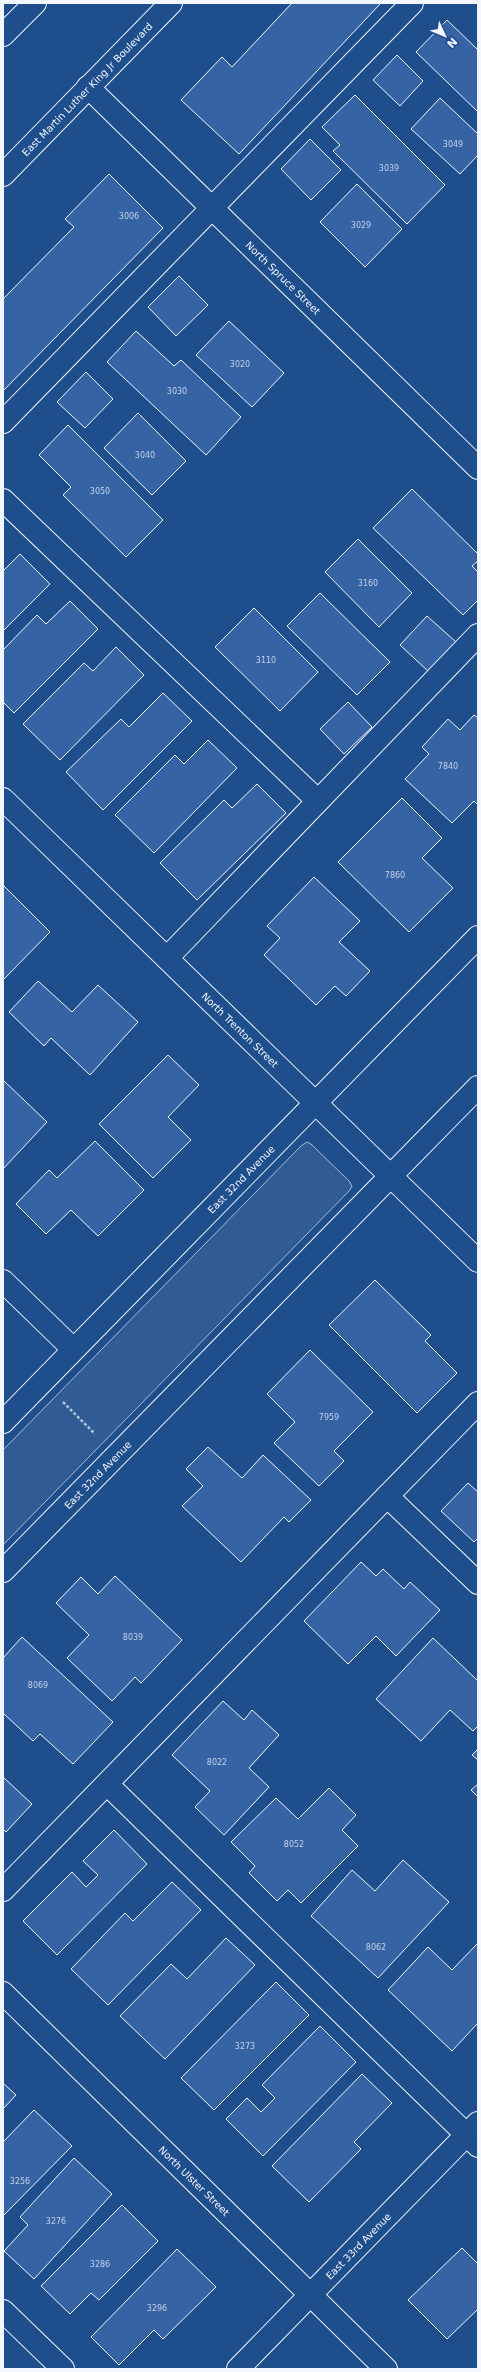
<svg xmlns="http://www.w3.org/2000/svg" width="481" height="2372" viewBox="0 0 481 2372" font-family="'DejaVu Sans',sans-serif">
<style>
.built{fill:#305b95;stroke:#a8bbd7}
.building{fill:#3563a3;stroke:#f2f6ff}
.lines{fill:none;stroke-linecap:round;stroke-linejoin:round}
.minor-casing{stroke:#f2f6ff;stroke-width:24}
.major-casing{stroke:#f2f6ff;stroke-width:24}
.path{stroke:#b3c4dc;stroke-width:2.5;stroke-dasharray:3 2;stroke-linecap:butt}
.minor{stroke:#1f4e8c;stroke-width:22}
.major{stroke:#1f4e8c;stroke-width:22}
.labels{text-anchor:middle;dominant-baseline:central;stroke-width:3;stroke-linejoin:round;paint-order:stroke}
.number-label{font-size:8px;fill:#c3d1e8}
.street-label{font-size:10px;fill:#f2f6ff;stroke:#1f4e8c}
</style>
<rect width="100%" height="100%" fill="#1f4e8c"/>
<path class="built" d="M307,1142l4,2 38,37 3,5 -2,4 -347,355v-95l298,-304z"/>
<path class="building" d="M292,3h89l-142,151 -58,-54 41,-43 10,10z
M447,20l31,30v62l-62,-60z
M397,55l26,26 -23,25 -27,-26z
M355,95l90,90 -38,39 -74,-73 7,-6 -18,-18z
M440,98l38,36v21l-18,19 -49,-45z
M310,139l31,31 -30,30 -30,-31z
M109,174l54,54 -160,163v-92l71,-72 -9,-8z
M357,184l45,45 -37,38 -45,-45z
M179,276l29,29 -32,31 -28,-29z
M229,321l55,52 -32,34 -56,-52z
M136,331l38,35 7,-6 60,57 -35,38 -99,-93z
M86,372l27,27 -28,29 -28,-26z
M138,413l48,48 -34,34 -48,-47z
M68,425l95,95 -37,37 -63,-62 8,-8 -32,-32z
M412,489l66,65v7l-6,5 6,6v28l-15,15 -90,-87z
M358,539l54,54 -33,34 -54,-55z
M20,554l30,30 -47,47v-60z
M320,593l70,69 -33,33 -70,-69z
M70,601l28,28 -84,84 -11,-11v-52l34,-35 9,9z
M254,608l64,64 -38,39 -65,-64z
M427,616l29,26 -27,30 -29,-27z
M116,647l28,28 -84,85 -37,-36 61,-61 9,8z
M163,693l29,28 -89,89 -37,-38 55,-53 8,8z
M348,702l24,25 -28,27 -24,-25z
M474,715l4,3v87l-4,-4 -22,22 -47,-44 24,-25 -7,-7 26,-28 12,11z
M208,740l29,28 -83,85 -39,-38 60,-60 9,9z
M257,784l29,29 -89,87 -37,-37 64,-63 8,8z
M402,798l40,40 -20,20 31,30 -44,44 -71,-70z
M314,877l46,44 -21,21 31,29 -24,25 -11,-10 -19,19 -52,-50 16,-17 -13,-12z
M3,885l47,47 -47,48z
M38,981l34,31 26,-27 40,37 -48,53 -39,-37 -7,8 -35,-34z
M168,1055l31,30 -31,32 23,23 -38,38 -54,-54z
M3,1080l44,42 -44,47z
M95,1141l49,49 -46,46 -27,-26 -25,24 -30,-30 33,-34 8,8z
M375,1280l56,55 -6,6 32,32 -40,40 -88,-88z
M310,1350l63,62 -39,39 10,10 -25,25 -45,-43 21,-21 -28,-28z
M208,1447l34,31 21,-23 48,45 -22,22 -5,-5 -43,45 -59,-56 21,-20 -17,-17z
M468,1483l10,9v46l-4,4 -33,-31z
M361,1562l15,14 7,-7 21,20 6,-7 30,28 -44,46 -20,-20 -28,28 -44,-43z
M115,1576l67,64 -41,43 -6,-6 -23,24 -45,-43 22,-23 -33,-32 25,-26 17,17z
M22,1637l91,85 -40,42 -33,-30 -7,7 -30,-28v-55z
M433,1638l45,43v45l-5,5 -23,-21 -29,31 -45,-42z
M223,1701l21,19 8,-10 27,25 -30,33 20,19 -45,48 -29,-28 15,-16 -38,-36z
M478,1749v11l-6,-5z
M3,1777l29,27 -26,28 -3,-3z
M478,1784v13l-7,-7z
M329,1788l27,27 -14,15 16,16 -57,57 -13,-13 -11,11 -28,-28 6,-7 -24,-24 45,-44 22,21z
M114,1830l33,34 -90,91 -34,-34 49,-49 14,15 12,-12 -15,-14z
M403,1860l46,42 -71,76 -67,-62 41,-46 23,21z
M172,1882l29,28 -93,95 -37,-36 54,-56 8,8z
M226,1938l29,27 -90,94 -45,-43 51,-52 16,15z
M478,1943v80l-26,28 -64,-61 40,-43 24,23z
M276,1982l33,33 -95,95 -33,-32z
M320,2026l36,36 -93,94 -37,-37 21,-21 14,14 14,-14 -13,-13z
M362,2074l30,29 -38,39 7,7 -52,53 -37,-36z
M3,2083l13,12 -13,14z
M34,2110l38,36 -69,70v-74z
M74,2158l38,36 -78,85 -30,-28 24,-26 -8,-8z
M122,2205l36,36 -59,59 -8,-7 -21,21 -29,-28z
M462,2248l16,16v45l-31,30 -39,-39z
M177,2249l39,38 -53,52 -9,-9 -35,35 -28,-28z"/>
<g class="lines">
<g class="minor-casing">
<g id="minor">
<path id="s1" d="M88,87l390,381"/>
<path d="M3,422l409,-419"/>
<path d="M3,500l315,301"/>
<path id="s2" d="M3,799l475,462"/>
<path d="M167,958l311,-323"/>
<path d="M3,1281l70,68"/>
<path id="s3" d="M3,1422l475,-485"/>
<path d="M387,1496l91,87"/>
<path id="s4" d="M3,1571l475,-484"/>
<path d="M107,1784l371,362"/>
<path d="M3,1890l475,-487"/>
<path id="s5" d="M3,1993l383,376"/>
<path d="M3,2311l60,58"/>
<path id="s6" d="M238,2369l240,-246"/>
</g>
</g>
<g class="major-casing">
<g id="major">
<path d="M3,35l32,-32"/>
<path id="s7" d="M3,175l168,-172"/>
</g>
</g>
<path class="path" d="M63,1402l32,32"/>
<use href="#minor" class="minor"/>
<use href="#major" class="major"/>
</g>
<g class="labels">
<g class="number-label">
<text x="453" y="144">3049</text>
<text x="389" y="168">3039</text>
<text x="129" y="216">3006</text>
<text x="361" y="225">3029</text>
<text x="240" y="364">3020</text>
<text x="177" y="391">3030</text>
<text x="145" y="455">3040</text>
<text x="100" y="491">3050</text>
<text x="368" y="583">3160</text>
<text x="266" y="660">3110</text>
<text x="448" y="766">7840</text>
<text x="395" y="875">7860</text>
<text x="329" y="1417">7959</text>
<text x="133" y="1637">8039</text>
<text x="38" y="1685">8069</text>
<text x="217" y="1762">8022</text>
<text x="294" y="1844">8052</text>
<text x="376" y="1947">8062</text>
<text x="245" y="2046">3273</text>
<text x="20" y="2181">3256</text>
<text x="56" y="2221">3276</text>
<text x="100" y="2264">3286</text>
<text x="157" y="2308">3296</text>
</g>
<g class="street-label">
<text stroke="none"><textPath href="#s7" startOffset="120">East Martin Luther King Jr Boulevard</textPath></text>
<text stroke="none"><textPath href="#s1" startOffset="273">North Spruce Street</textPath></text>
<text stroke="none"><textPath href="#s2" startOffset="331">North Trenton Street</textPath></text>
<text stroke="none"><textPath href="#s3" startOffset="340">East 32nd Avenue</textPath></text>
<text stroke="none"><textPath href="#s4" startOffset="135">East 32nd Avenue</textPath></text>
<text stroke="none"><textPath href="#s5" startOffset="268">North Ulster Street</textPath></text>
<text stroke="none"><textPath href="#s6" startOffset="172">East 33rd Avenue</textPath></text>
</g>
</g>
<rect width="481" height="2372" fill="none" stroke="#f2f6ff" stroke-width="8"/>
<g transform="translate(445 36) rotate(134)" stroke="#1f4e8c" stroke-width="3" paint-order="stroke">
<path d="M0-3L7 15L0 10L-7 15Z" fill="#f2f6ff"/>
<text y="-6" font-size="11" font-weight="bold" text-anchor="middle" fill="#f2f6ff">N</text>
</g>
</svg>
